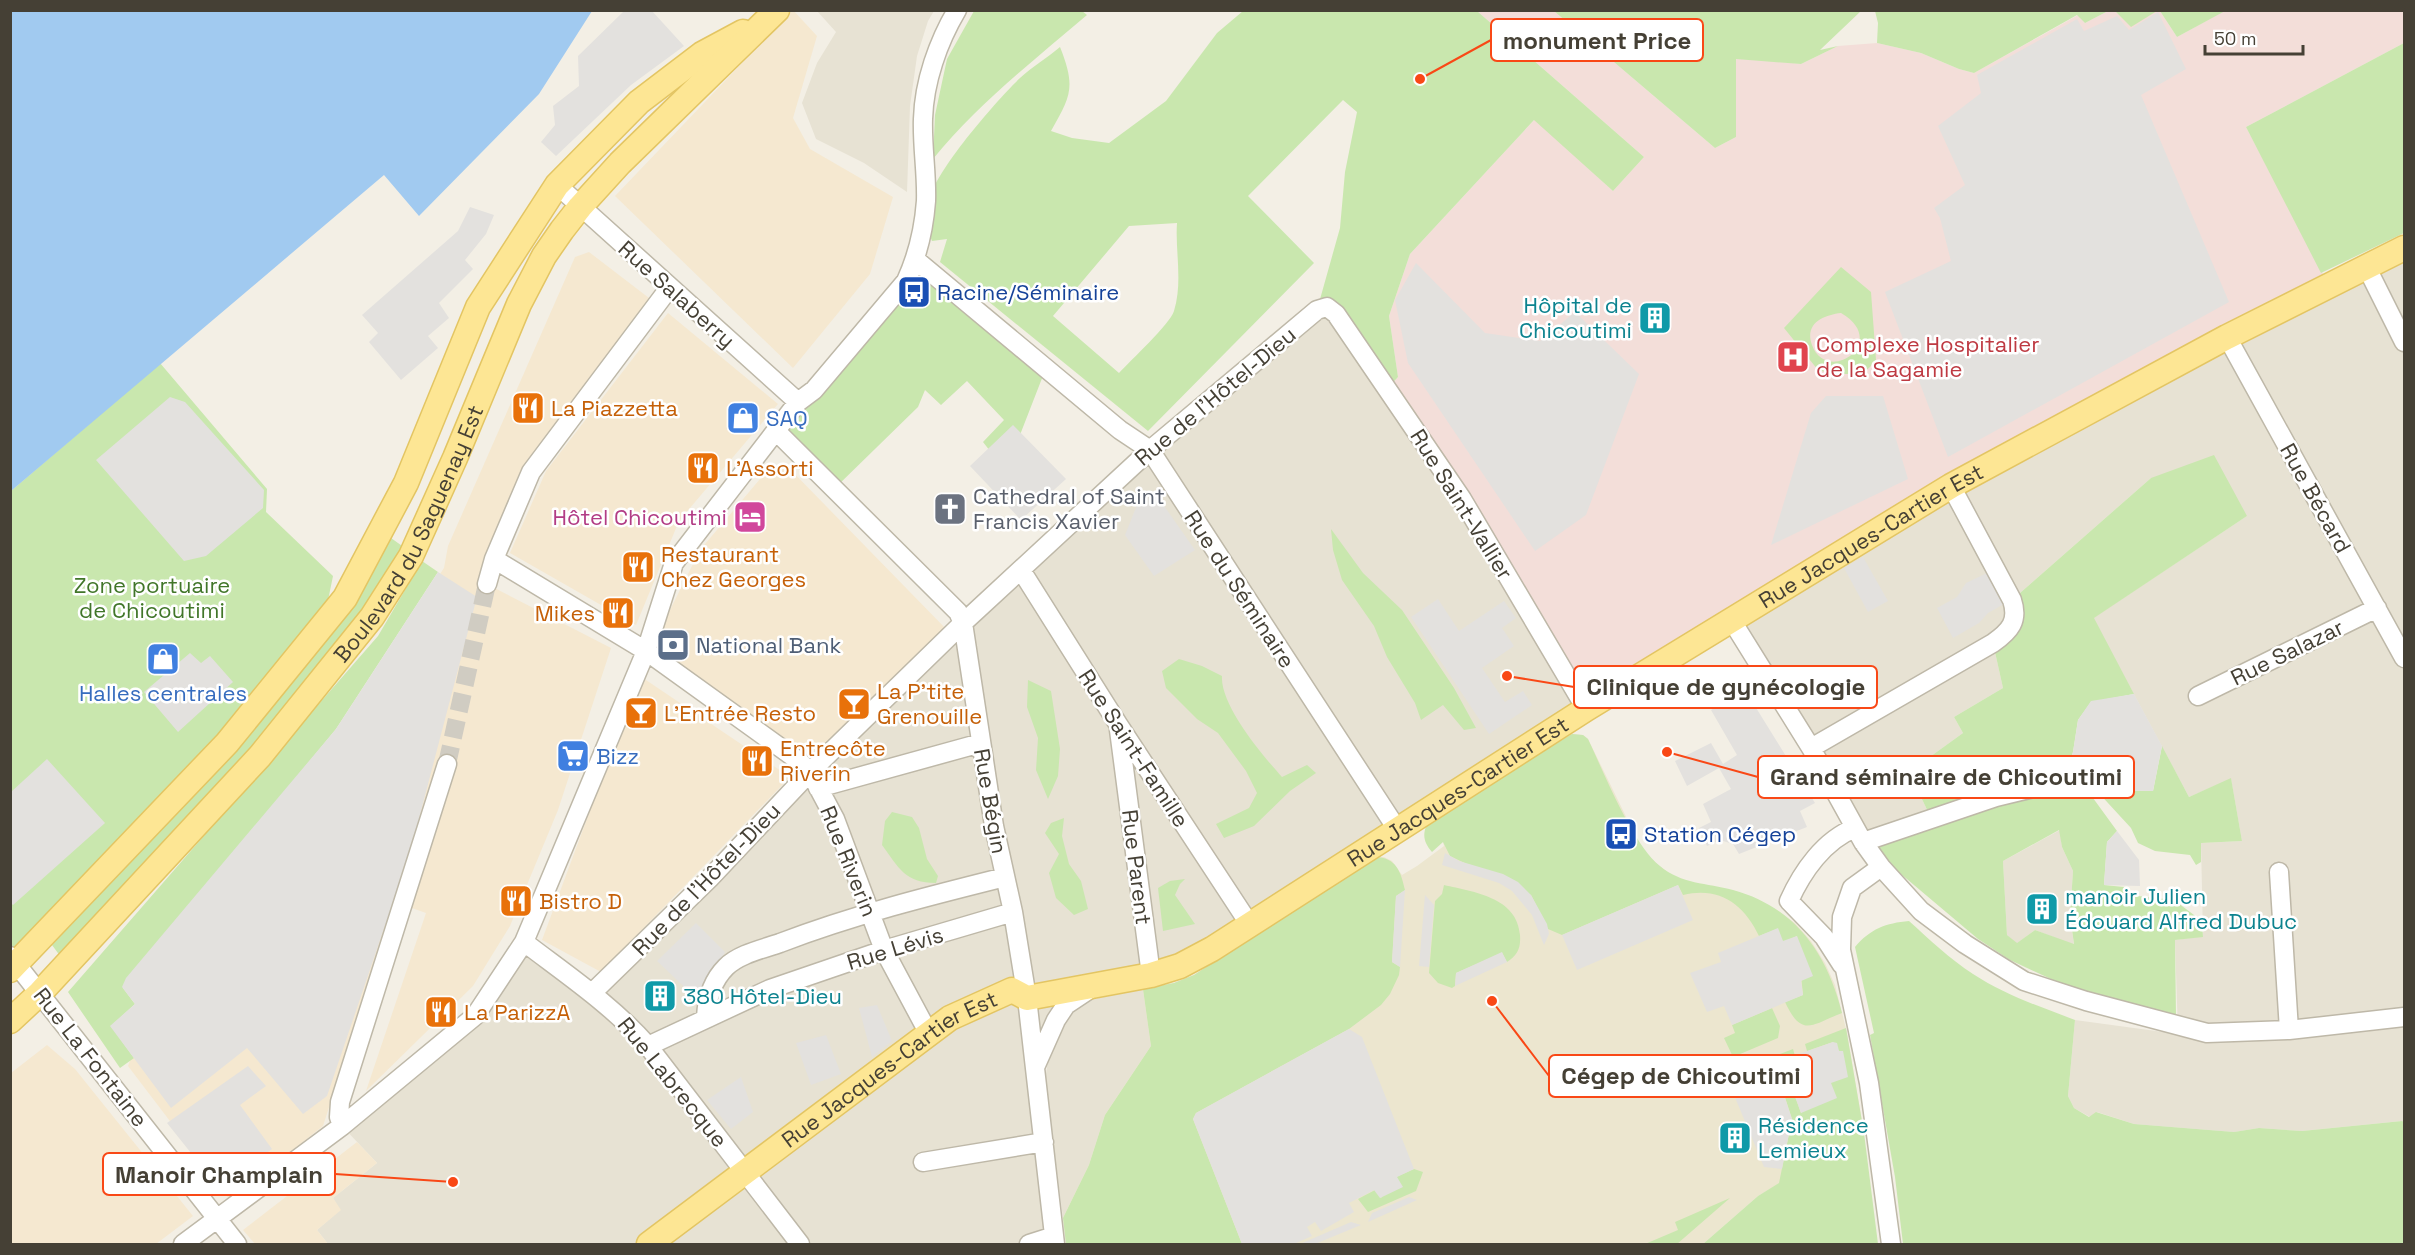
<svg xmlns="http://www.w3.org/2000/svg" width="2415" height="1255" viewBox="0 0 2415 1255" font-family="'Space Grotesk',sans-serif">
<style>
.residential{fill:#e7e2d3}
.commercial{fill:#f5e8d0}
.education{fill:#ece6cf}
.medical{fill:#f3ded9}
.green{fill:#c9e7ae;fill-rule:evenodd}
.parking{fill:#e3e1de}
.water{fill:#a1caf0}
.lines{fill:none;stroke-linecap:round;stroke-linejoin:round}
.minor-tunnel{stroke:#d0ccc2;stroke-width:18;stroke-dasharray:18 9;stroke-linecap:butt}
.minor-casing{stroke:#beb8a8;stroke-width:21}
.major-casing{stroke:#e3c563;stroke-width:27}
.minor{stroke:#fff;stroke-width:18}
.major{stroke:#fde694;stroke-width:24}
.labels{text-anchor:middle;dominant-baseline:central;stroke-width:5;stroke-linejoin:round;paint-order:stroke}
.transit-label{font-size:22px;fill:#164399;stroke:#fff;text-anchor:start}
.street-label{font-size:22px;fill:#454035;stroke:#fff}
.culture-label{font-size:22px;fill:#0d838f;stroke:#fff;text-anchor:start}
.health-label{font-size:22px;fill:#be3a42;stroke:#fff;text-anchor:start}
.food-label{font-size:22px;fill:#c56008;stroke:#fff;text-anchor:start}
.shop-label{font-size:22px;fill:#366cbe;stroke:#fff;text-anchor:start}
.worship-label{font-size:22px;fill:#5b616d;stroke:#fff;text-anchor:start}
.hotel-label{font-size:22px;fill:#b23c85;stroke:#fff;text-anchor:end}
.park-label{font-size:22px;fill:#417629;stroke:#fff}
.service-label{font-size:22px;fill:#4e5e75;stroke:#fff;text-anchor:start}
.leader{fill:none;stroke:#f94816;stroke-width:2}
.callout-dot{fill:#f94816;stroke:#fff;stroke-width:2}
.callout{fill:#fff;stroke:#f94816;stroke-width:2}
.callout-label{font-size:24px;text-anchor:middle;font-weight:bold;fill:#454035}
</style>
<rect width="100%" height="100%" fill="#f3efe5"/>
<path class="residential" d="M817,11h117l-6,10 -11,35 -7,50 -3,86 -43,-29 -48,-24 -14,-36 15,-40 19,-31z
M2404,248v874l-2,-1 -100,10 -43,-3 -25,4 -100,-8 -37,-12 -7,5 -16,-9 -6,-12 7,-76 103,14 -3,-94 28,-4 -2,-93 41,-2 -11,-62 -42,18 -96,-179 154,-102 -96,-38 -139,122 4,13 -23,30 10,45 -49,29 9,16 -54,39 22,46 -68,24 -131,-221z
M1317,310l19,4 250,395 -406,257 -112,25 -33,75 21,178h-728l-11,-14 23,-20 -7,-12 44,-35 -35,-37 133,-110 49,-74 67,51 219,-221z
M2060,830l2,17 11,24 -3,45 4,29 -39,-15 -19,14 -9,-9 -4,-74z
M1143,989l8,57 -46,69 -16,50 -26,53 -18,-138 4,-26 8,-24 23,-28z"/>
<path class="commercial" d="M793,10l24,26 -24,82 17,31 83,48 -23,77 -77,94 -178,-172z
M589,252l60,46 -115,157 -51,127 128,66 -53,162 -48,116 -37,60 -107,105 60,-178 -31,-11 -72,224 -93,74 -102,-134 19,-52 297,-446 4,-22 127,-289z
M668,313l110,91 -99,117 -43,104 -126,-72 36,-82z
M786,465l163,167 -139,130 -158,-116 48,-96 71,-84z
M640,676l150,101 -189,195 -59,-32z
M47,1045l28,24 118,147 -37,28h-145v-171z
M357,1142l20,21 -44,35 8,12 -24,20 11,14h-73l-12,-14z"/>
<path class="education" d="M1572,734l11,1 5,4 49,100 8,13 14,14 16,11 18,6 42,8 21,8 21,11 18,13 16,18 14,22 10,22 12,48 17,100 -106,63 -55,48h-637l-3,-26 26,-53 16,-50 46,-69 -8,-57 31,-6 20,-8 181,-118h9l8,4 10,14 15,-9 27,-20 -1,-4 52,-62z"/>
<path class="medical" d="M1477,11h77l161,137 21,-11 -1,-79h19l47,6 37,-18 39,-3 44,10 38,16 15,4 104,-58 7,8 23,-12h7l16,15 26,-15h3l17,26 47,-26h180v32l-158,84 84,160 -103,50 -641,372 -199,-320 11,-12 -9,-61 21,-62 125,-135 78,72 31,-34z"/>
<path class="green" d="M974,11h108l5,4c-54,46 -110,90 -154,144l2,-44 12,-56z
M1243,11h234l167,146 -31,34 -79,-71 -124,134 -21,62 9,61 -11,12 -51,-75 -19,-4 23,-82 5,-56 12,-60 -14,-12 -95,96 66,67 -166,168 -208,-169 7,-23 -15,2c-5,-11 -7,-28 -3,-41 7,-30 67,-99 91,-122 12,-11 27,-20 40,-31 16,40 11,49 -9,84l21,7 37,5 57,-42 51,-68zM1177,223c-2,28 6,59 -3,88 -4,13 -44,50 -55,62l-66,-57 76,-90z
M1554,11h307l-41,39 18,-4 -37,18 -65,-5v78l-21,11z
M1875,11v-1l233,1 -23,12 -8,-8 -103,58 -15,-4 -38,-16 -44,-10 1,-20z
M2115,11h42l-26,16z
M2160,11h65l-48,26z
M2404,43v190l-83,40 -75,-146z
M916,260l130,108 -28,72 -21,20 -14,-18 21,-22 -37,-39 -26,24 -16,-15 -7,17 -84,82 -58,-58z
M1841,267l30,25 5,68c-3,3 -7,9 -11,11 -11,5 -35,3 -47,-1l-34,-42zM1841,313c50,29 -14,73 -29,32 -8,-22 12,-30 29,-32z
M160,363l107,126 -1,23 67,64 -8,39 -137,158 -159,162 -18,15v-459z
M2214,455l33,61 -153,102 40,76 -43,8 -13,18 -5,32 -10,29 22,6 32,44 -10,11 -3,43 20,2 5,8 45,5 28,21 1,16 -28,3 1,76 -110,-30 -56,-26 -32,-21 -115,-97 68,-24 -22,-46 54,-39 -9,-16 49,-29 -10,-45 12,-8 7,-35 139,-122zM2059,830l3,17 11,24 -3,45 4,28 -39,-14 -18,13 -10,-8 -4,-74z
M1331,529l32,44 39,37 52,78 22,40 -12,2 -21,-25 -22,15 -6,-17 -28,-46 -13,-31 -32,-46 -9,-30z
M391,538l14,10 -36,57 -129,161 -177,194 -11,-15 128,-136 167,-200z
M422,561l16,11 -102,157 -213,259 12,16 -24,22 23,32 -14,10 -52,-76 310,-356z
M1179,659l23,7 20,10c-2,29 40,79 60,101l25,-12 9,8 -26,18 -36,35 -30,12 -8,-14 33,-16 8,-15 -11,-22 -28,-38 -21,-14 -31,-31 -4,-17z
M1028,680l23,11 9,58 -2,27 -10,23 -12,-29 2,-32 -11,-31z
M1572,734l11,1 5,4c16,34 45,106 72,127 21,18 47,17 73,24 62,17 94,63 109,123 -31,12 -40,25 -57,-11l18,-7 -6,-59 -14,6 -6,-13 -18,7c-15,-32 -40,-50 -76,-41l-5,-10 -116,50 -14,-6 -17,-34 -81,-39 -7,-14 -11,10c-8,-9 -10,-17 -5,-28l68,-44z
M2162,746l27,51 42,-19 11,63 -41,2v19l-5,3 -6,-10 -35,-4 -17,-8 -7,-15 -35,-38 57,1z
M892,812l20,5 7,11 8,31 11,17 -2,7c-31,0 -37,-15 -54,-38l3,-24z
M1064,818l-2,18 7,28 12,17 7,28 -14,6 -18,-17 -7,-25 10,-19 -14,-21 6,-10z
M1375,857c21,0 26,15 30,33l-9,6 -4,66 8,5 -1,8 -9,19 -9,11 -32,24 -153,84 -3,6 49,125h-176l-3,-26 26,-53 16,-50 46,-69 -8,-57 31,-6 20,-8z
M1185,879l-5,5 -5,11 20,29 -32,7 -5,-43 12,-7z
M1444,885c30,7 73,12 76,50 1,14 -3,20 -13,27l-5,-9 -46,20 -1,13 -3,2 -14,-5 -9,-10 6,-72 7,-7z
M1909,921c21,19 41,38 64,53 32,21 68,33 102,46l-7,76 6,12 15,9 7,-5 38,12 100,8 25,-4 43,3 100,-10 2,1v122h-501l-8,-67 -25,-142 4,-2 -19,-86c15,-18 31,-24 54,-26z
M1772,1008l8,18 -2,12 -45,19 -9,-19 11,-5 -3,-8z
M1846,1028l18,105 14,111h-175l55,-48 21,-13 13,-64 -20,-62 21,-8 2,7 -13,5 19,52 30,-30 8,-32 -6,-9 -26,9 -2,-7z
M1414,1169l9,3 -7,19 -48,21 -10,-13 17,-9 6,8 15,-21z
M1730,1198l-53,46h-32l33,-14 -3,-8z"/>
<path class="parking" d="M624,11h28l32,35 -53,39 -75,71 -15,-14 14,-17 -2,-19 26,-20 -1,-30z
M2158,12l28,57 -45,26 88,207 -281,155 -63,-165 66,-31 -11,-43 -6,-10 31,-23 -27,-59 43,-33 -4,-18 100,-56 7,12 33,-15 12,14z
M470,207l24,8 -8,19 -21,26 8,9 -34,34 10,15 -21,18 10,12 -37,32 -32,-38 9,-9 -16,-18 96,-84z
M1416,263l69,70 55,8 35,-29 64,62 -53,141 -51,36 -127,-188 -13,-63z
M1826,396h57l25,83 -137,66 40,-132z
M170,397l15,5 79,88 -1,18 -57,48 -22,5 -88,-101z
M1013,425l53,54 -45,41 -51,-54z
M1155,493l40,57 -41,26 -29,-41 12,-30z
M1863,557l25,44 -20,11 -24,-44z
M438,572l39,25 -66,252 -84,247 -24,18 -56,-66 -76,60 -61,-82 25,-22 -13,-17 4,-9 210,-249z
M1987,573l17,31 -16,9 -9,10 -26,15 -16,-30 20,-11 9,-14z
M1438,599l21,32 45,-30 12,17 -14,10 12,18 -32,22 23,34 18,-11 9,14 -43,29 -78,-117z
M190,653l11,10 9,-7 23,26 -55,50 -34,-40z
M1745,690l70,113 -15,8 7,16 -68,27 -6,-10 -13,-4 -13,6 -8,-18 12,-6 -8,-18 28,-15 -12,-21 -32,18 -12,-25 36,-18 12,21 14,-9 -26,-45z
M2134,694l28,52 -9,45 -57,-1 -33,-9 10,-29 5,-32 13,-19z
M47,759l58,64 -92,82 -3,-3 1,-110z
M2117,831l22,29 1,26 -36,-1 3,-43z
M1445,853l14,8 44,13 15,8 13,13 16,29 2,10 -5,11 -12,-30 -20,-24 -13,-8 -57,-18z
M1678,885l15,35 -116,50 -15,-35z
M1405,890l-5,77 -8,-5 4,-66z
M1425,895l9,10 -5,62 -10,-1z
M696,923l29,29 -27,48 -41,-39z
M1778,928l5,13 14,-5 16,40 -12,5 2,14 -71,30 -8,-19 -17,6 -17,-39 31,-11 -3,-9z
M1502,952l5,10 -52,24 1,-13z
M877,1005l15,36 -20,16 -13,-49z
M1349,1029l13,8 52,132 -17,8 6,10 -23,11 -6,-8 -25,13 5,9 -33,19 -6,-9 -8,5 5,9 -18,8h-52l-49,-125 3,-6z
M826,1035l15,39 -30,11 -15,-42z
M1833,1042l4,1 2,8h4l5,26 -17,6 6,15 -36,15 -19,-53z
M1774,1065l18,54 -10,50 -18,-2 -35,-84z
M248,1066l18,20 -26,19 32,44 -53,39 -52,-65z
M741,1077l12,35 -22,17 -24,-29z
M1409,1197l8,3 -49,22 4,-9z
M1351,1222l10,3 -46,19h-15z"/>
<path class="water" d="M11,10h581v1l-53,83 -120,122 -35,-41 -373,316z"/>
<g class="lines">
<path class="minor-tunnel" d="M447,764l40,-180"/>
<g class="minor-casing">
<path id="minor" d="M557,185l241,217
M916,260l204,170 30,20 247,379
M2367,268l37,74
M2227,337l177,321
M776,431l182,181 5,11 31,203 19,86 14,86 28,246
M494,559l152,92 153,110 11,11 25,47 49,131 45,84
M1021,570l97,154 132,201
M487,584l7,-25 37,-87 139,-185
M1732,621l79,127 52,94 18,25 40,44 44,33 59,37 62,20 121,32 82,-3 115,-13
M2198,696l179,-88
M1119,730l32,245
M1811,748l182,-105c17,-12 26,-22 19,-43l-61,-114
M818,788l163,-45
M1863,842l133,-45 87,-21
M1881,867l-29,21 -10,29 -1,33 28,133 22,161
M2279,872l10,158
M524,942c43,33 88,63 124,104l152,198
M10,956l227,288
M1842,965l-18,-28 -35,-36c13,-29 35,-61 66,-73
M592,993l118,-115 100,-106 153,-149 187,-173 167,-140 10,-3 9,7 126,185 124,210
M706,1017c1,-18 6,-36 20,-50 13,-13 37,-18 54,-24 73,-28 149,-47 225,-66
M648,1046l122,-57 114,-39 129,-38
M1036,1065l20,-45 10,-15 24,-16
M342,1126l-3,-9 1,-15 107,-338
M923,1162l121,-20
M183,1244l159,-118 133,-110 49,-74 122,-291 28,-88 124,-161 16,-12 92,-109c11,-24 18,-53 20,-80 1,-27 -4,-55 -3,-82 1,-37 15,-77 34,-109
M1029,1244l25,-8"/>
</g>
<g class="major-casing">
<g id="major">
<path d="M10,970l217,-227 118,-145 61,-115 72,-176 79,-122 82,-83 63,-48 41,-22"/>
<path id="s1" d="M10,1021l30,-28 220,-237 112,-139 39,-61 44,-98 64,-154 25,-48 18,-26 18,-23 40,-44 157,-153"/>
<path id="s2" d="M649,1244l301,-226 62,-28 15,8 124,-23 29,-9 32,-17 374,-240 365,-223 276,-149 177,-89"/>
</g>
</g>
<use href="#minor" class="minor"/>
<use href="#major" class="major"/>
</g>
<defs>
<g id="bus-square" transform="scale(1.725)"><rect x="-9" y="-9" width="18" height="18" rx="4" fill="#1a4fb4" stroke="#fff"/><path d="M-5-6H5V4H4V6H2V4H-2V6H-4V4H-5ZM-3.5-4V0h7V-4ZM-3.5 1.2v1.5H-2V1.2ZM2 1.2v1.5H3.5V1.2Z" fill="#fff"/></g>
<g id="building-square" transform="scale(1.725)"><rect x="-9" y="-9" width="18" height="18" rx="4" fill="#0f9aa8" stroke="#fff"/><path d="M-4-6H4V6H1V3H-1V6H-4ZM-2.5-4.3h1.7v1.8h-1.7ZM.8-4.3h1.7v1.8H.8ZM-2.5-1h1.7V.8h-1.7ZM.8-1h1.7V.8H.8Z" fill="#fff"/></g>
<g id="hospital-square" transform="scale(1.725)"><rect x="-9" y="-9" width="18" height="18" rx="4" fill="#e0444e" stroke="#fff"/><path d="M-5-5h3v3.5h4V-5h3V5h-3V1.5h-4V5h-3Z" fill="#fff"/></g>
<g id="restaurant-square" transform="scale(1.725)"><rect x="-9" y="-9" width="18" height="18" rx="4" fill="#e8710a" stroke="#fff"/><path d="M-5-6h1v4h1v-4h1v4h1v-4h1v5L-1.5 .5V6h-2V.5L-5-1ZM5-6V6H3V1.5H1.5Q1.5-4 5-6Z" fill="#fff"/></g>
<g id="shop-square" transform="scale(1.725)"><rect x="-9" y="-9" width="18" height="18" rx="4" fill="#3f7fe0" stroke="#fff"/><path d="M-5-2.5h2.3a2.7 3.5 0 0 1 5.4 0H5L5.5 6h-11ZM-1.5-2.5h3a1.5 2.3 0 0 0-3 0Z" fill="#fff"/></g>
<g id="church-square" transform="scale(1.725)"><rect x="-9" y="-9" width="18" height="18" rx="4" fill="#6b7280" stroke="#fff"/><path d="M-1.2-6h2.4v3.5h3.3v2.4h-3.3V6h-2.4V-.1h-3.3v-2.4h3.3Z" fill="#fff"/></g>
<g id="hotel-square" transform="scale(1.725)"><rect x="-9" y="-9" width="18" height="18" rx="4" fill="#d1479c" stroke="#fff"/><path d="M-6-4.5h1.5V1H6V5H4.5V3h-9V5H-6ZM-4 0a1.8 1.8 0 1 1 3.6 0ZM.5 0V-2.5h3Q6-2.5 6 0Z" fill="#fff"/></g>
<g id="bank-square" transform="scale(1.725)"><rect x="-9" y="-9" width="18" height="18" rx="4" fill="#5c6f8a" stroke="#fff"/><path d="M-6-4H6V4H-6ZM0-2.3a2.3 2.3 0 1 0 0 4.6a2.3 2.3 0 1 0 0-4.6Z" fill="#fff"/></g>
<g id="bar-square" transform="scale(1.725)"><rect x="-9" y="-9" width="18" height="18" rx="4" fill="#e8710a" stroke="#fff"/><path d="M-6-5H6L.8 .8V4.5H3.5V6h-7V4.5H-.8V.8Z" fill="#fff"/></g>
<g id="supermarket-square" transform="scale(1.725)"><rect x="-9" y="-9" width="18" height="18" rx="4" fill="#3f7fe0" stroke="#fff"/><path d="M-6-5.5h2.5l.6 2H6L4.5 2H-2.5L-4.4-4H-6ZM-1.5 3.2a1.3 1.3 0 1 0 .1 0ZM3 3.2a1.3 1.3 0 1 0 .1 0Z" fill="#fff"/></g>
</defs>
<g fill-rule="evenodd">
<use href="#bus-square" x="914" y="292"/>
<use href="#building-square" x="1655" y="318"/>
<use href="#hospital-square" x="1793" y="357"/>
<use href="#restaurant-square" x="528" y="408"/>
<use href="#shop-square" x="743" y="418"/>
<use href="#restaurant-square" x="703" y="468"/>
<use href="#church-square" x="950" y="509"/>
<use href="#hotel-square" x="750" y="517"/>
<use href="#restaurant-square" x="638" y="567"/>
<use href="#restaurant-square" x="618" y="613"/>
<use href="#bank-square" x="673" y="645"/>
<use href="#shop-square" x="163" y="659"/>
<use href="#bar-square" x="854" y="704"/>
<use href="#bar-square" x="641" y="713"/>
<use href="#supermarket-square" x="573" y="756"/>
<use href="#restaurant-square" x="757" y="761"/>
<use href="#bus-square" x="1621" y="834"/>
<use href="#restaurant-square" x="516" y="901"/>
<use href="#building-square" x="2042" y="909"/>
<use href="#building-square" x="660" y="996"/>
<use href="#restaurant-square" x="441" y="1012"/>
<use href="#building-square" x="1735" y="1138"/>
</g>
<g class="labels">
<g class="transit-label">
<text x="937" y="292">Racine/Séminaire</text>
<text x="1644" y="834">Station Cégep</text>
</g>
<g class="street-label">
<text transform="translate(677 294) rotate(42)">Rue Salaberry</text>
<text transform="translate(1215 396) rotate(-40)">Rue de l'Hôtel-Dieu</text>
<text transform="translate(2316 498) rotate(61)">Rue Bécard</text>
<text transform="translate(1462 504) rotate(58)">Rue Saint-Vallier</text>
<text stroke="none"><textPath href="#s1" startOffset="634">Boulevard du Saguenay Est</textPath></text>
<text stroke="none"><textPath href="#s2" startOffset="1432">Rue Jacques-Cartier Est</textPath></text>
<text transform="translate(1240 589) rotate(57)">Rue du Séminaire</text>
<text transform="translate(2287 652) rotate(-26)">Rue Salazar</text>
<text transform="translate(1134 748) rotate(57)">Rue Saint-Famille</text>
<text stroke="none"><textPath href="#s2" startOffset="946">Rue Jacques-Cartier Est</textPath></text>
<text transform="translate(991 801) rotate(80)">Rue Bégin</text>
<text transform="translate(849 861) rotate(68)">Rue Riverin</text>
<text transform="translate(1137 867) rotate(83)">Rue Parent</text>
<text transform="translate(706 879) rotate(-46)">Rue de l'Hôtel-Dieu</text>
<text transform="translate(895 948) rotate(-17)">Rue Lévis</text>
<text transform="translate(91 1057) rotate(52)">Rue La Fontaine</text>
<text stroke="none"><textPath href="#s2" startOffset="298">Rue Jacques-Cartier Est</textPath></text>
<text transform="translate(673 1082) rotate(51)">Rue Labrecque</text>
</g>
<g class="culture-label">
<text x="1632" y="305" text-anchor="end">Hôpital de<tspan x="1632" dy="25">Chicoutimi</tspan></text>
<text x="2065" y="896">manoir Julien<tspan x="2065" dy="25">Édouard Alfred Dubuc</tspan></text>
<text x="683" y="996">380 Hôtel-Dieu</text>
<text x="1758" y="1125">Résidence<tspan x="1758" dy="25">Lemieux</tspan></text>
</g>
<g class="health-label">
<text x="1816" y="344">Complexe Hospitalier<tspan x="1816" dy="25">de la Sagamie</tspan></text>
</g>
<g class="food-label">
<text x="551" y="408">La Piazzetta</text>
<text x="726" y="468">L'Assorti</text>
<text x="661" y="554">Restaurant<tspan x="661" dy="25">Chez Georges</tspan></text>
<text x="595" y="613" text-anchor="end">Mikes</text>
<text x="877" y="691">La P’tite<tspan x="877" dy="25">Grenouille</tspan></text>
<text x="664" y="713">L'Entrée Resto</text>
<text x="780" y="748">Entrecôte<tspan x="780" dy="25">Riverin</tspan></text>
<text x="539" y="901">Bistro D</text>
<text x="464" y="1012">La ParizzA</text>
</g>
<g class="shop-label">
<text x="766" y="418">SAQ</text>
<text x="163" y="693" text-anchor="middle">Halles centrales</text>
<text x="596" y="756">Bizz</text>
</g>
<g class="worship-label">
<text x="973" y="496">Cathedral of Saint<tspan x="973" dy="25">Francis Xavier</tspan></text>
</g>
<g class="hotel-label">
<text x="727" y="517">Hôtel Chicoutimi</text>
</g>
<g class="park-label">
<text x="152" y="585">Zone portuaire<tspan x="152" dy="25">de Chicoutimi</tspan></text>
</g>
<g class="service-label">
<text x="696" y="645">National Bank</text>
</g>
</g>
<path class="leader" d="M1420 79L1491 40M1507 676L1574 687M1667 752L1758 777M1492 1001L1549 1076M453 1182L335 1174"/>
<g class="callout-dot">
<circle cx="1420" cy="79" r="6"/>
<circle cx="1507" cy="676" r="6"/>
<circle cx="1667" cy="752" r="6"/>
<circle cx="1492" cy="1001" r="6"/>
<circle cx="453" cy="1182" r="6"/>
</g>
<g class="callout">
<rect x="1491" y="19" width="212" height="42" rx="6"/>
<rect x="1574" y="666" width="303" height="42" rx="6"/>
<rect x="1758" y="756" width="376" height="42" rx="6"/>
<rect x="1549" y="1055" width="263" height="42" rx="6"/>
<rect x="103" y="1153" width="232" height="42" rx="6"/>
</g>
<g class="callout-label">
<text x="1597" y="49">monument Price</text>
<text x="1726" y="695">Clinique de gynécologie</text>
<text x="1946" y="785">Grand séminaire de Chicoutimi</text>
<text x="1681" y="1084">Cégep de Chicoutimi</text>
<text x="219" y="1183">Manoir Champlain</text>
</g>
<rect width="2415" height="1255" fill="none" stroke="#454035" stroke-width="24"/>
<path d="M2205 45v9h98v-9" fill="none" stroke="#454035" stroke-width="3"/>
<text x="2214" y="45" font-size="18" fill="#454035" stroke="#ffffff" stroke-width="4.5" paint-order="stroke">50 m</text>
</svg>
